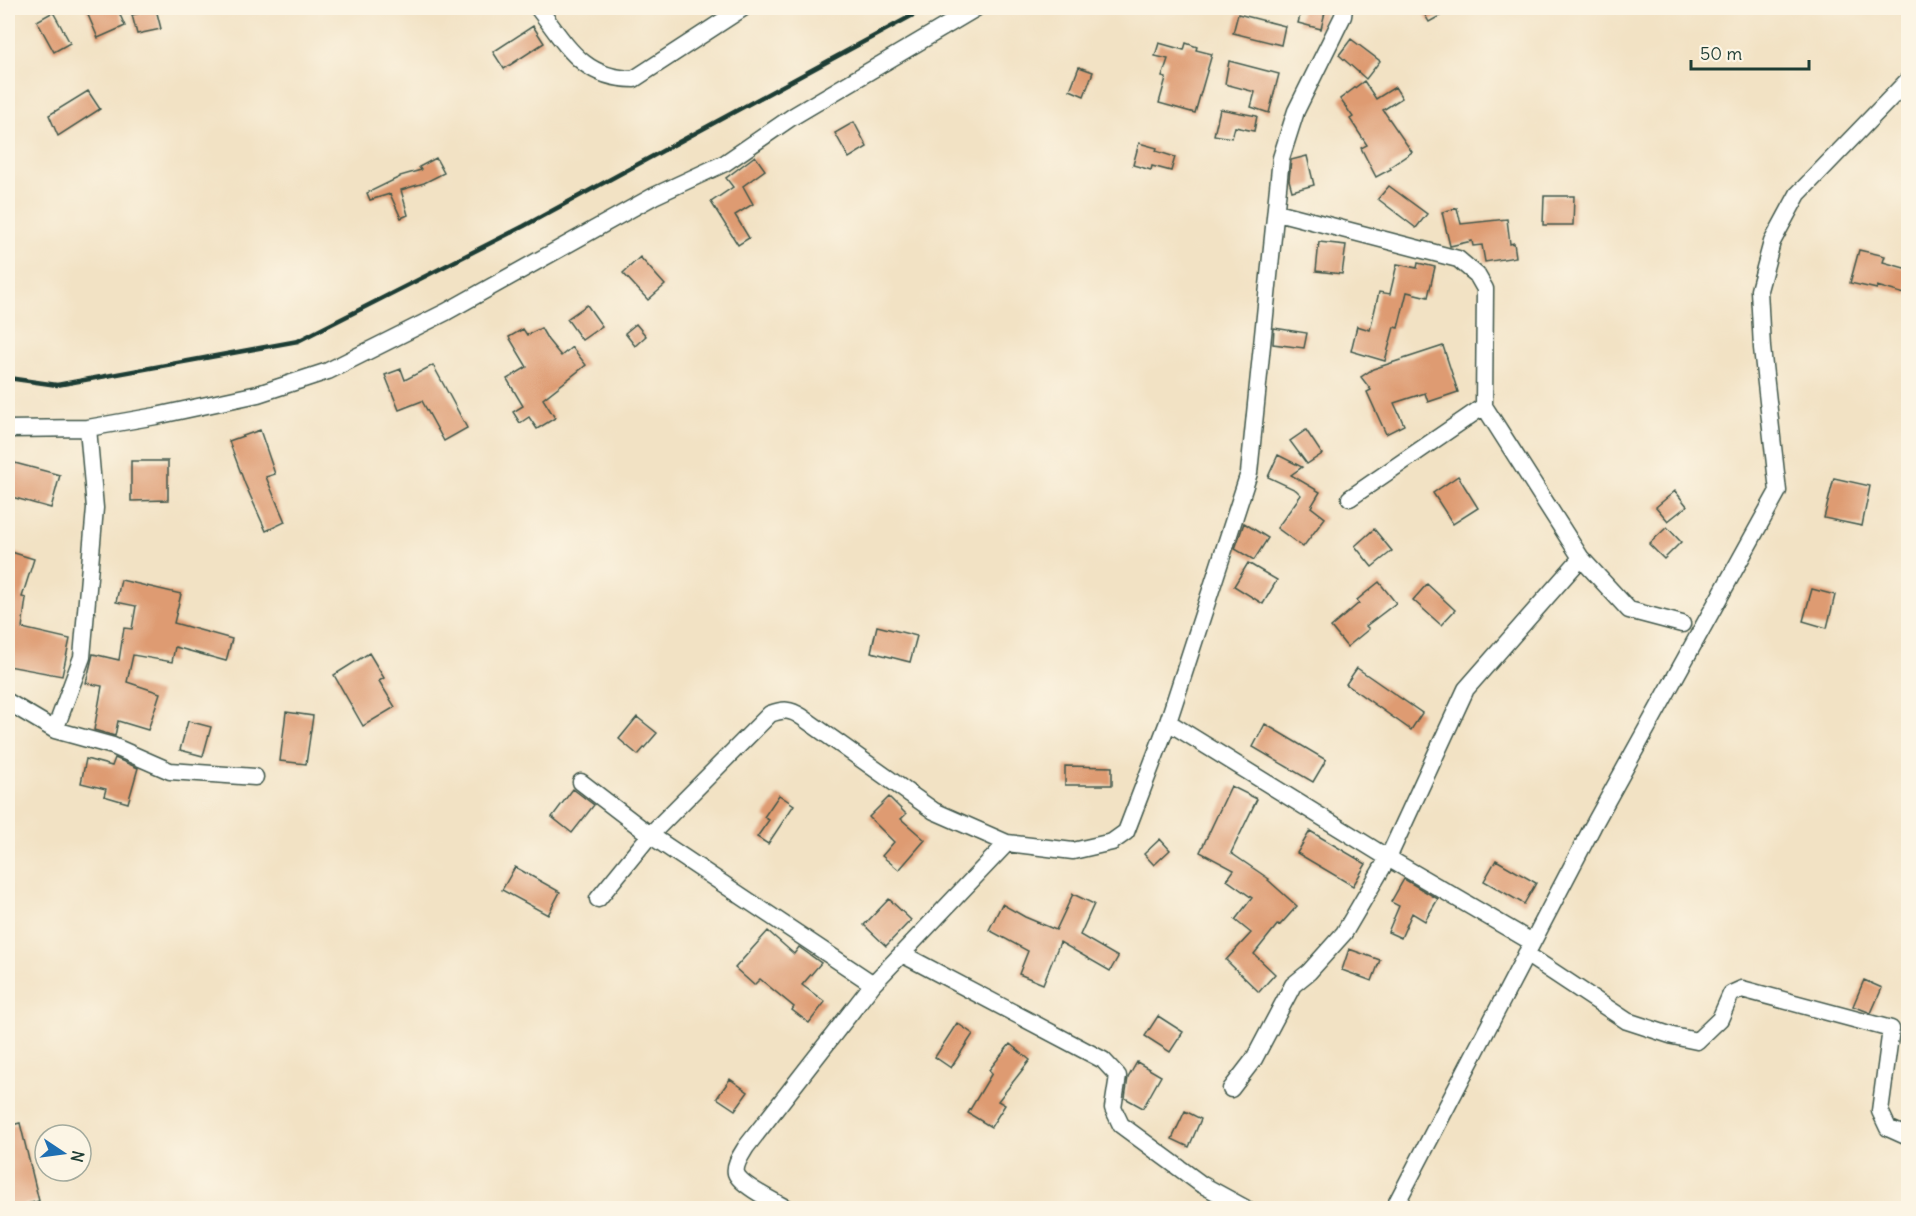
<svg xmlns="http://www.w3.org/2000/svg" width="1916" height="1216" viewBox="0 0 1916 1216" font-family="Delius,sans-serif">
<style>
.building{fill:#de9b72}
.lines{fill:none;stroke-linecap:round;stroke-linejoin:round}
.street-casing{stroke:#3f564a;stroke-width:19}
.street{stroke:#fff;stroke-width:16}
.rail{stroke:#1f3d34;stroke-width:4.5}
</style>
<rect width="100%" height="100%" fill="#fcf5e5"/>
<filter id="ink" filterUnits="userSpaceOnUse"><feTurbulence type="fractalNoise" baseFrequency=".0167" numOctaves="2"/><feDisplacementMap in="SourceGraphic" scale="12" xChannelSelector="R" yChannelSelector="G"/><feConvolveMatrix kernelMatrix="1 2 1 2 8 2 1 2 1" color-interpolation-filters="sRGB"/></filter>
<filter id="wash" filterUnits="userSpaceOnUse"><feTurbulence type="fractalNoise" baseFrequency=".008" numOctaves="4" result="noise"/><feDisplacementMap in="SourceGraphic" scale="24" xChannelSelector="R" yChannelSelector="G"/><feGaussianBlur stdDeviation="1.35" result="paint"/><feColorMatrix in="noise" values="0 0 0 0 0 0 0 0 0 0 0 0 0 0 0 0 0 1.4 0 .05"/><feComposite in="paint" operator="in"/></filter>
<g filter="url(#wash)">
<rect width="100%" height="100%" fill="#f2e2c4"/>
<g id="blocks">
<path class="building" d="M85,8h32l8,18 -27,12z
M1302,8h24l-5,21 -23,-6z
M1421,8h33l-25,14z
M156,9l5,20 -24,5 -5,-19z
M53,12l17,31 -16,9 -17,-31z
M1238,14l47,12 -4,19 -48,-12z
M533,26l11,17 -40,26 -11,-17z
M1351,39l29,22 -14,18 -27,-24z
M1159,43l25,7 2,-7 11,4 -1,3 16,4 -17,59 -36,-10 7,-25 -4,-1 6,-18 -13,-3z
M1229,61l50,13 -10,39 -18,-6 4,-15 -30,-8z
M1079,67l14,5 -9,24 -14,-6z
M1364,81l12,18 19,-12 7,11 -19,12 29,42 -22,15 1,2 -15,8 -15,-29 6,-3 -17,-26 3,-2 -13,-18z
M88,91l12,18 -42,27 -9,-21z
M1220,109l37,7 -3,15 -19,-4 -3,11 -18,-3z
M854,122l13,25 -18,11 -14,-25z
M1139,143l18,5 -1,3 19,6 -4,14 -19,-5 -1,4 -18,-5z
M755,156l10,14 -22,16 10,18 -18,11 14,23 -11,7 -27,-43 22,-15 -7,-9z
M1307,156l7,29 -22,6 -3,-11 2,-20z
M436,158l8,15 -20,10 -23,7 7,25 -7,3 -11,-24 -20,6 -3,-7 33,-16v-1l21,-6 -2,-3z
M1389,186l38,28 -11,14 -38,-29z
M1544,196h30l-1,29h-30z
M1457,208l4,16 46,-5 3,25 4,-1 2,14 -31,5 -3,-17 -9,1 -1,-5 -22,5 -8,-34z
M1319,242l27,3 -4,29 -26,-3z
M1859,250l26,6 -2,6 25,7v26l-31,-9v3l-27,-6z
M640,257l25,28 -17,15 -25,-27z
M1418,263l17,4 -7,30 -21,-5 -9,36 -4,-1 -9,34 -34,-10 6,-25 13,4 9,-38 11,2 7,-30 20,4z
M587,305l15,21 -20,14 -15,-21z
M636,324l10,12 -11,10 -10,-13z
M541,328l7,12 13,16 11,-9 14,18 -43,34 12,19 -18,11 -8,-12 -9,6 -7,-11 10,-6 -16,-27 20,-12 -18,-30 14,-8 4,6z
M1274,328l33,5 -3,15 -31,-4z
M1443,346l15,46 -30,10 -3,-9 -31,10 10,22 -18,9 -19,-42 4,-2 -10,-13 12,-8z
M433,365l34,63 -23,13 -22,-40 -23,9 -14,-35 16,-6 4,11z
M260,430l15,44 -9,3 19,45 -19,9 -21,-47 -16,-43z
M1306,430l16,24 -15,10 -17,-23z
M1278,455l24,12 -11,8 29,17 -9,15 14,11 -22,29 -26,-19 24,-33 -5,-5 -28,-13z
M131,461h37v39l-37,1z
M11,462l49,13 -9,33 -43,-12v-20z
M1458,476l20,32 -25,16 -20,-31z
M1834,478l36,8 -8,40 -38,-8z
M1675,491l12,15 -19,15 -12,-14z
M1244,523l24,15 -14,22 -19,-11z
M1667,527l14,15 -17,17 -15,-15z
M1374,529l18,22 -20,16 -17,-21z
M8,551l26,8 -12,38 4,1 -4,30 48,11 -8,37 -54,-10v-32l2,-14 -2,-1z
M1248,563l29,17 -14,24 -29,-18z
M121,580l60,14 -7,29 58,16 -6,22 -51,-14 -3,15 -39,-7 -6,27 33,11 -12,37 -30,-9 -3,15 -21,-6 8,-44 -16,-3 7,-29 26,6 5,-32 8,1 4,-23 -20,-4z
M1379,582l17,21 -30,23 3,3 -22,18 -16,-20 28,-24 -2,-3z
M1427,584l28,26 -14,15 -28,-25z
M1812,589l23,6 -8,33 -24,-7z
M877,626l40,10 -7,26 -39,-10z
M369,653l15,25 -5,3 16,26 -32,19 -29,-51z
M1357,668l65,45 -11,17 -65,-46z
M286,712l27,4 -7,48 -26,-3z
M637,717l20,16 -19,22 -19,-16z
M188,721l23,6 -8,29 -23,-6z
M1265,724l61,36 -13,22 -60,-35z
M115,758l23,10 -10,35 -24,-7 2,-7 -25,-6 5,-24 26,7z
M1065,766l47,1v18h-47z
M1231,786l26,13 -26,54 38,26 -1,1 29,26 -17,19 -2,-1 -24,30 21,20 -16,18 -33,-32 25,-27 -16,-13 17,-22 -25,-18 7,-10 -34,-18z
M573,789l21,16 -22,28 -20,-16z
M779,795l15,10 -26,39 -11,-7 12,-17 -5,-3z
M889,797l17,17 -5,5 24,21 -26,30 -17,-14 12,-14 -25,-25z
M1310,831l56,33 -13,22 -56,-33z
M1160,839l10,11 -16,15 -10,-11z
M1496,860l40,23 -12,21 -40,-23z
M515,867l45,25 -12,23 -46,-25z
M1404,879l34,20 -13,22 -13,-8 -11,25 -13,-6 11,-26 -8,-4z
M1073,894l21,10 -14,31 38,22 -8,14 -50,-29 -17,42 -24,-10 9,-23 -39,-21 13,-26 23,13 31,13z
M889,899l22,21 -25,26 -22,-21z
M768,931l26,23 5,-7 22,16 -19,22 23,17 -16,21 -17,-13 2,-3 -34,-28 -6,6 -19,-17z
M1349,949l31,11 -8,21 -30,-11z
M1864,980l18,8 -11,25 -18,-7z
M1158,1016l25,16 -13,20 -25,-16z
M957,1023l16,11 -22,34 -16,-11z
M1010,1044l20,16 -32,41 7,4 -14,22 -23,-14 24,-40 -3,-3z
M1137,1062l24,14 -18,32 -18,-10 3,-20z
M730,1079l18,13 -13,18 -18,-12z
M1185,1111l16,8 -12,28 -17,-8z
M20,1123l19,78 -31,8v-83z"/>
</g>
</g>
<g filter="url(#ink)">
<use href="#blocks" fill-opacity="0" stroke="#3f564a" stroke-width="1.5"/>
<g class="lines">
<g class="street-casing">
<path id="street" d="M538,8c28,36 44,71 96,71l109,-71
M1277,212l181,47 19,16 8,14 -1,117 97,152 48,52 53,14
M8,429l80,-1 68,-12 102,-22 70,-23 118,-59 208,-116 71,-33 67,-46 184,-109
M1350,498l134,-92
M8,702l47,28 58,16 57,25 85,6
M1168,722l220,136 144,84
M55,730l27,-73 13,-149 -7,-80
M581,782l69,53 223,149
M598,899l52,-64 120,-121c14,-5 20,-5 32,3l132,94 73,32 66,8 39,-9 14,-10 42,-110 81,-249 32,-315 15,-47 47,-95 1,-8
M902,954l201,106 15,16 -5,32 8,17 80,59 44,24
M1526,954l101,67 46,15 24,5 23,-22 11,-25 11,-5 149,40 -11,82 8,17 20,9
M1231,1089l23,-30 39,-74 16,-13 35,-39 44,-75 78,-169 115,-131
M786,1208c-11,-6 -46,-23 -50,-35 -2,-9 6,-19 10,-26l127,-163 134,-141
M1394,1208l199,-382 185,-335 -16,-143 -3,-58 13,-48 26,-48 110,-114"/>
</g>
<use href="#street" class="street"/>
<path class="rail" d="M8,378l49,7 241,-44 226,-115 402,-218"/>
</g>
</g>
<rect width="1916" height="1216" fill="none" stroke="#fcf5e5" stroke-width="30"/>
<g transform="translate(63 1153) rotate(103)"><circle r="28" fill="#fcf5e5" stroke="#a4ab9e" stroke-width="1.5"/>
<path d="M0-4.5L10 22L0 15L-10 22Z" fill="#1f6fb2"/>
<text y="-9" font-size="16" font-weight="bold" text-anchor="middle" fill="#1f3d34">N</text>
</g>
<path d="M1691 60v9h118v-9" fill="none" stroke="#1f3d34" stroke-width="3"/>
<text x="1700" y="60" font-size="18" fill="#1f3d34" stroke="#fcf5e5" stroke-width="4.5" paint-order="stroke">50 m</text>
</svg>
